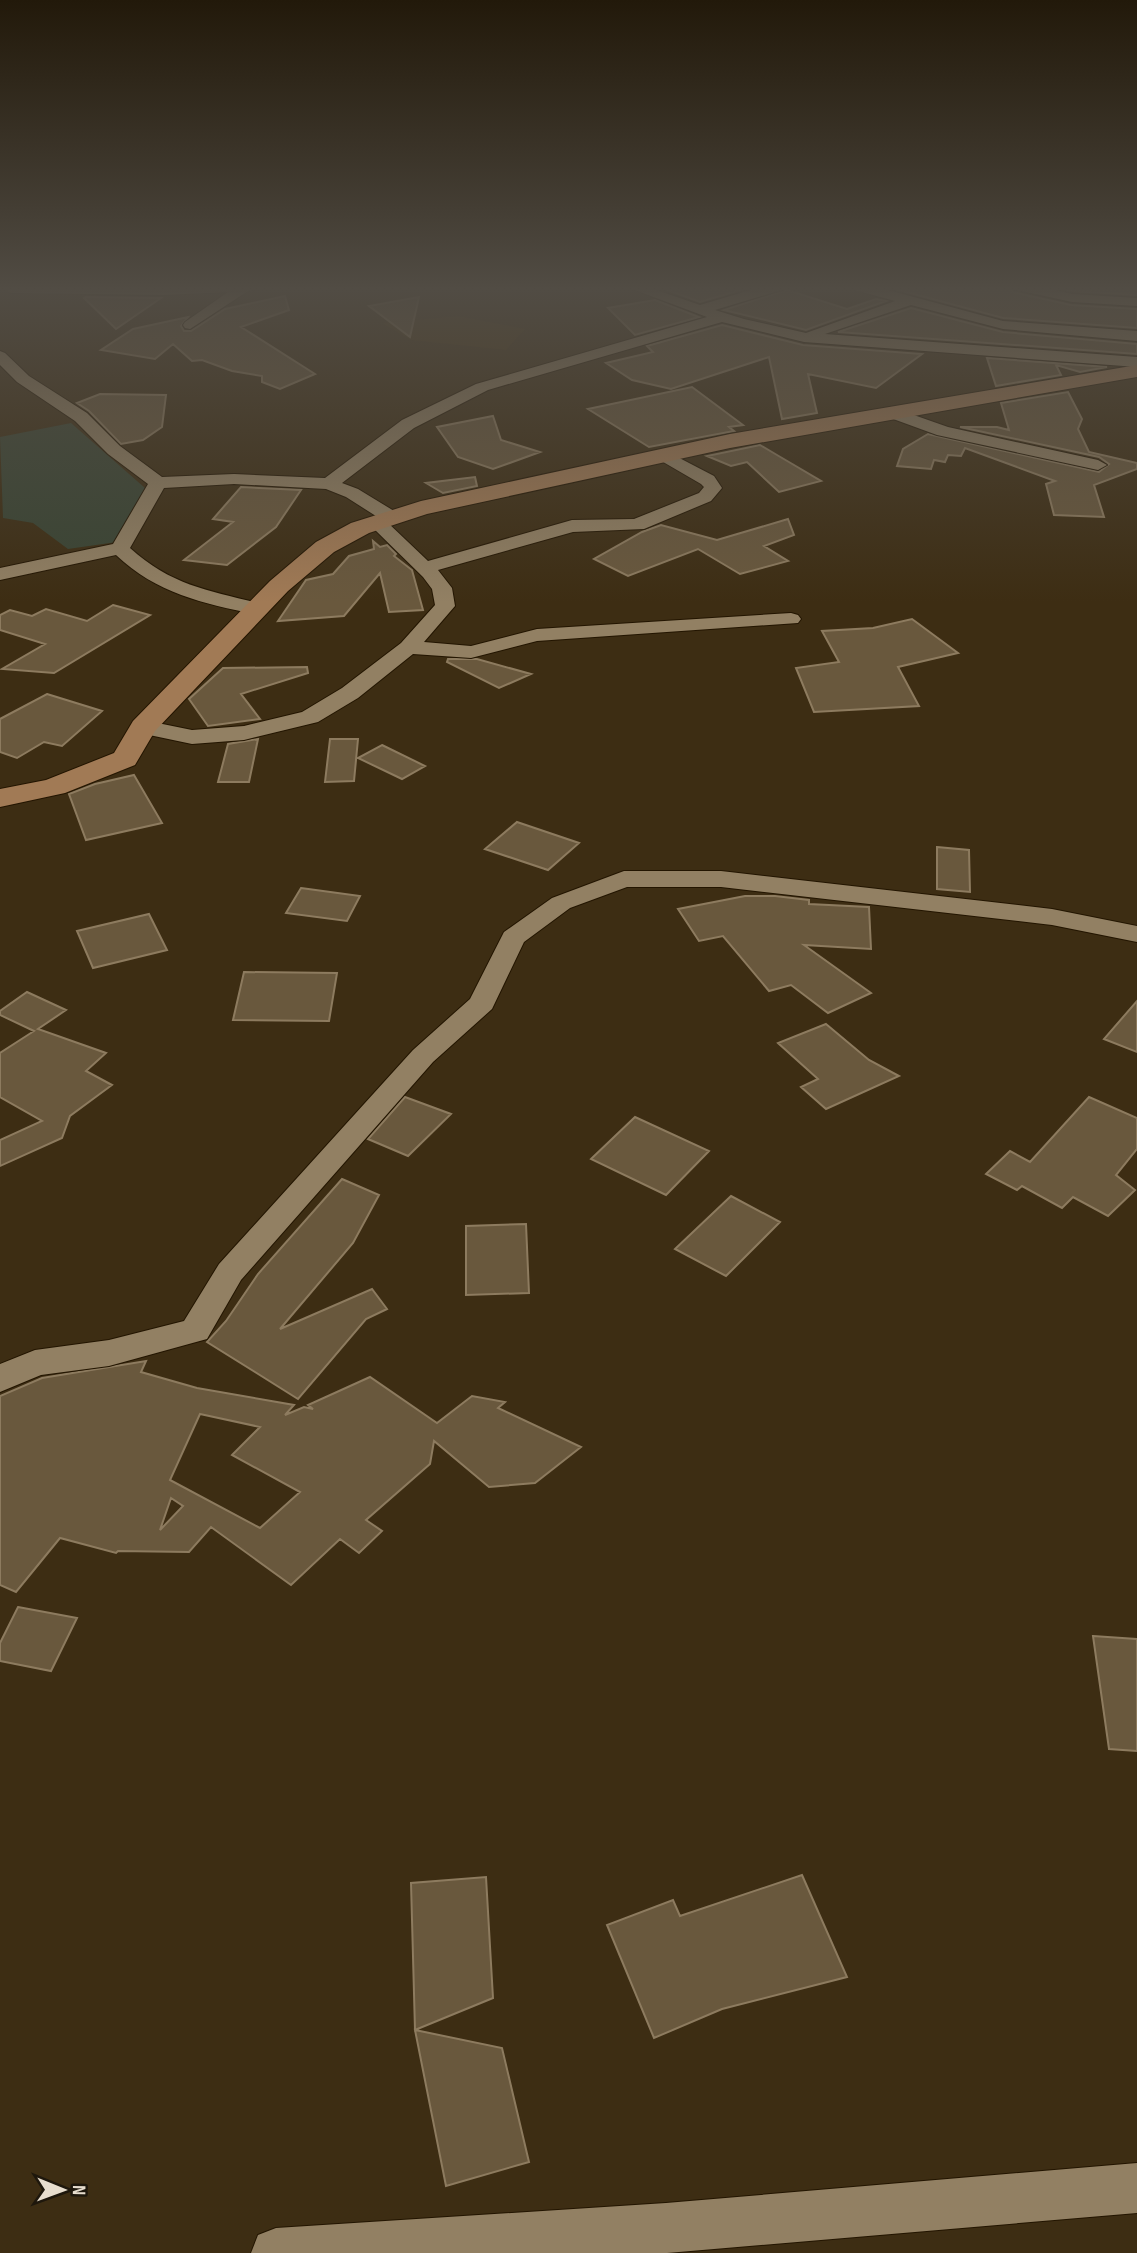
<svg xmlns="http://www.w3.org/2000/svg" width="1137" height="2253" viewBox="0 0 1137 2253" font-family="'Sofia Sans Condensed',sans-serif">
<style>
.built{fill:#473412}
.green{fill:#394433}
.building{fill:#69583d;stroke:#8d7b5f;stroke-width:2;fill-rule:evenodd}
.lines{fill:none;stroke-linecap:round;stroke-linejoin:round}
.street-casing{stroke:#231500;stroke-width:2}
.secondary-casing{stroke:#231500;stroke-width:2}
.street{fill:#928063;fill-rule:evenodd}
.secondary{fill:#a17a55;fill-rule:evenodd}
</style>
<rect width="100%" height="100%" fill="#3d2d13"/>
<path class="built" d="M458,316l67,13 -19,21 -95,-10 -29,-17z"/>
<path class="green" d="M71,423l74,65 -28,54 -49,7 -35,-26 -30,-5 -3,-81z"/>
<path class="building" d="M662,286h92l-54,16 -38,-14z
M910,286h99l3,6 59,13 66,4v19l-134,-10 -104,-28z
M1050,286h87v9l-65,-4z
M787,290l60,19 29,-10 10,2 -80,29 -82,-20z
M285,296l4,14 -48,17 74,47 -35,15 -18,-7v-6l-30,-5 -30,-11 -10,1 -19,-17 -18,15 -54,-9 32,-21 55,-12 -7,9 3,5h7l34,-22z
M86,297l75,1 -45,31 -32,-31z
M419,297l-9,40 -41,-31z
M655,300l44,17 -64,18 -27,-27z
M911,308l92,24 134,12v10l-299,-22z
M722,325l81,20 119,9 -46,34 -68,-14 9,39 -35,6 -13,-62 -98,32 -39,-9 -26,-17 47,-11 -6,-6z
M987,358l120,9 -27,5 -24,-7 5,10 -65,11z
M692,387l51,38 -14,2 5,4 -85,16 -61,-38z
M1068,392l14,27 -4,10 11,23 48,11v6l-43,16 10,32 -50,-2 -8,-31 9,-3 -90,-33 -4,8 -13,-1 -3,7 -11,-2 -3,9 -34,-3 6,-17 25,-15 171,38 10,-8 -10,-7 -139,-30h37l12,3 -8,-27z
M100,394l66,1 -4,32 -19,13 -22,4 -32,-33 -12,-8z
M493,416l8,24 39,12 -47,17 -35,-12 -21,-30z
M760,445l17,10 44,26 -42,11 -32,-30 -16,4 -24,-10z
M475,477l2,9 -34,7 -17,-10z
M241,487l60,3 -25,37 -49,38 -43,-5 49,-38 -20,-3z
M788,519l6,16 -30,11 24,15 -48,13 -42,-25 -70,27 -34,-17 48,-27 19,-7 56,15z
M373,541l7,6 7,-2 9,9 -2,2 18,14 11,40 -34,2 -9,-39 -36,43 -66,5 28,-41 27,-6 16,-18 25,-7z
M113,605l37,10 -96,58 -52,-4 43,-25 -45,-14v-15l10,-5 22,6 14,-7 41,12z
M912,619l46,34 -60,14 21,39 -105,6 -18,-44 43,-6 -17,-31 51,-3z
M448,659h29l54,15 -32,14 -52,-26z
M307,667l1,6 -67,21 19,25 -52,7 -19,-27 34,-31z
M47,694l55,17 -40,35 -18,-4 -27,16 -17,-6v-33z
M258,739l-9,43h-31l10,-38z
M330,739h28l-4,42 -29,1z
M382,745l43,21 -23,13 -44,-21z
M134,775l28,48 -76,17 -17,-46 26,-10z
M517,822l62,21 -31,27 -63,-21z
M937,847l32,3 1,42 -33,-3z
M301,888l59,8 -13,25 -61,-8z
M745,896h30l34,4v4l60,3 2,42 -67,-4 67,48 -43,20 -37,-28 -22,6 -46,-55 -24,5 -21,-32z
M149,914l18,36 -74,18 -16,-37z
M244,972l93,1 -8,48 -96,-1z
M27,992l39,18 -28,19 68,24 -20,18 26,14 -42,31 -8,22 -62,28v-26l42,-19 -42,-24v-44l34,-22 -34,-16v-4z
M1137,1001v51l-33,-13z
M826,1024l43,36 30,16 -73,33 -25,-22 17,-8 -40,-36z
M405,1097l46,17 -43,42 -40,-17z
M1089,1097l48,21v31l-21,26 19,15 -27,26 -35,-19 -11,11 -40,-22 -5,4 -31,-16 24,-23 20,11z
M635,1117l74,34 -43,44 -75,-36z
M342,1179l37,16 -26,48 -73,86 92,-40 15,20 -21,10 -68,80 -91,-57 19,-21 32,-47z
M731,1196l49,26 -54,54 -51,-27z
M526,1224l3,69 -63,2v-69z
M146,1361l-5,11 56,16 97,17 -9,10 19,-8 9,2 -5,-4 62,-28 67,46 35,-27 33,6 -7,6 83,39 -46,36 -46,4 -55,-46 -4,23 -64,56 16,11 -23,22 -19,-14 -49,46 -80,-58 -22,25 -71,-1 -2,2 -56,-15 -44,54 -16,-7v-189l42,-18zM200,1414l60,13 -28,28 68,37 -40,36 -90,-48zM171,1498l12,8 -23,24z
M18,1607l59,11 -26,53 -51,-10v-18z
M1093,1636l44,3v112l-28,-2z
M802,1875l45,102 -125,32 -68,29 -47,-113 66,-25 7,16z
M486,1877l7,121 -78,32 -4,-147z
M415,2030l87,18 27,114 -83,24z"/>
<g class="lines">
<g class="street-casing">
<path id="street" d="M8,286h255l-2,3 -13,2 -58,38 -5,-1 -2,-3 2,-3 43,-30 -64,3 -151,-2 -5,-1z
M624,286h21l55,19 64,-19h23l-2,3 -70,21 29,9 62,14 89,-32 -44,-12 -2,-3h24l130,35 134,10v10l-134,-12 -92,-24 -86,29 312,23v10l-333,-25 -82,-20 -234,68 -74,38 -72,55 16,6 41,25 2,4 -2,4h-12l41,39 144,-41 62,-1 65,-26 5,-6 -3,-3 -43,-25 -3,-4 3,-4 6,-1 50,26 8,12 -11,13 -67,28 -71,3 -135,38 14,18 3,18 -31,36 47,4 66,-17 254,-16 7,2 3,4 -3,4 -261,18 -66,17 -58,-4 -55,44 -40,24 -74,18 -52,4 -57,-12 -3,-5 3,-5 8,-2 49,10 52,-4 58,-14 40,-24 59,-45 34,-38 -3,-16 -9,-12 -55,-54 2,-4 9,-1 -33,-21 -20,-8 -92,-5 -70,4 -34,60c43,39 82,43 136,57l3,4 -3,4 -7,2c-54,-11 -102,-21 -143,-60l-116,25v-12l113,-24 35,-60 -40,-30 -33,-33 -58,-39 -17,-17v-14l5,2 24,23 58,37 33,33 42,31 72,-3 91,4 77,-58 74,-36 231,-67z
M1011,286h27l34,8 65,4v8l-65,-4 -59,-13z
M891,407l57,20 150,33 9,5 -9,5 -161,-35 -52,-19 -2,-4z
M624,871h97l331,38 85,17v16l-85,-17 -331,-38h-94l-57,21 -46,34 -32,67 -59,53 -192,218 -34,59 -98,27 -68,9 -41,17v-28l35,-14 74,-10 75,-19 35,-57 194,-214 57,-51 34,-67 48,-34z
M1137,2163v50l-470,40h-416l7,-18 18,-7 390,-25z"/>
</g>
<g class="secondary-casing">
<path id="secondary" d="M1137,365v12l-407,71 -303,66 -58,19 -35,19 -46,39 -133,140 -20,34 -70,28 -65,14v-18l46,-9 68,-27 19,-32 137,-140 46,-39 35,-19 70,-22 309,-67z"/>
</g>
<use href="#street" class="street"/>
<use href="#secondary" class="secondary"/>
</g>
<linearGradient id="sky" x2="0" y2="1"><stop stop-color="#22190a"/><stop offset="0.48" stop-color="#514c44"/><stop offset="1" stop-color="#514c44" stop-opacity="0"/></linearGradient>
<rect width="1137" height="602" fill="url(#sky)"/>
<g transform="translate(63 2190) rotate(91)" stroke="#1e170c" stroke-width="5" paint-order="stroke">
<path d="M0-5L12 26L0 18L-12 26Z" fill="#e7ddce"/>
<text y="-10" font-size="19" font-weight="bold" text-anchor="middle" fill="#e7ddce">N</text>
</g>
</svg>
